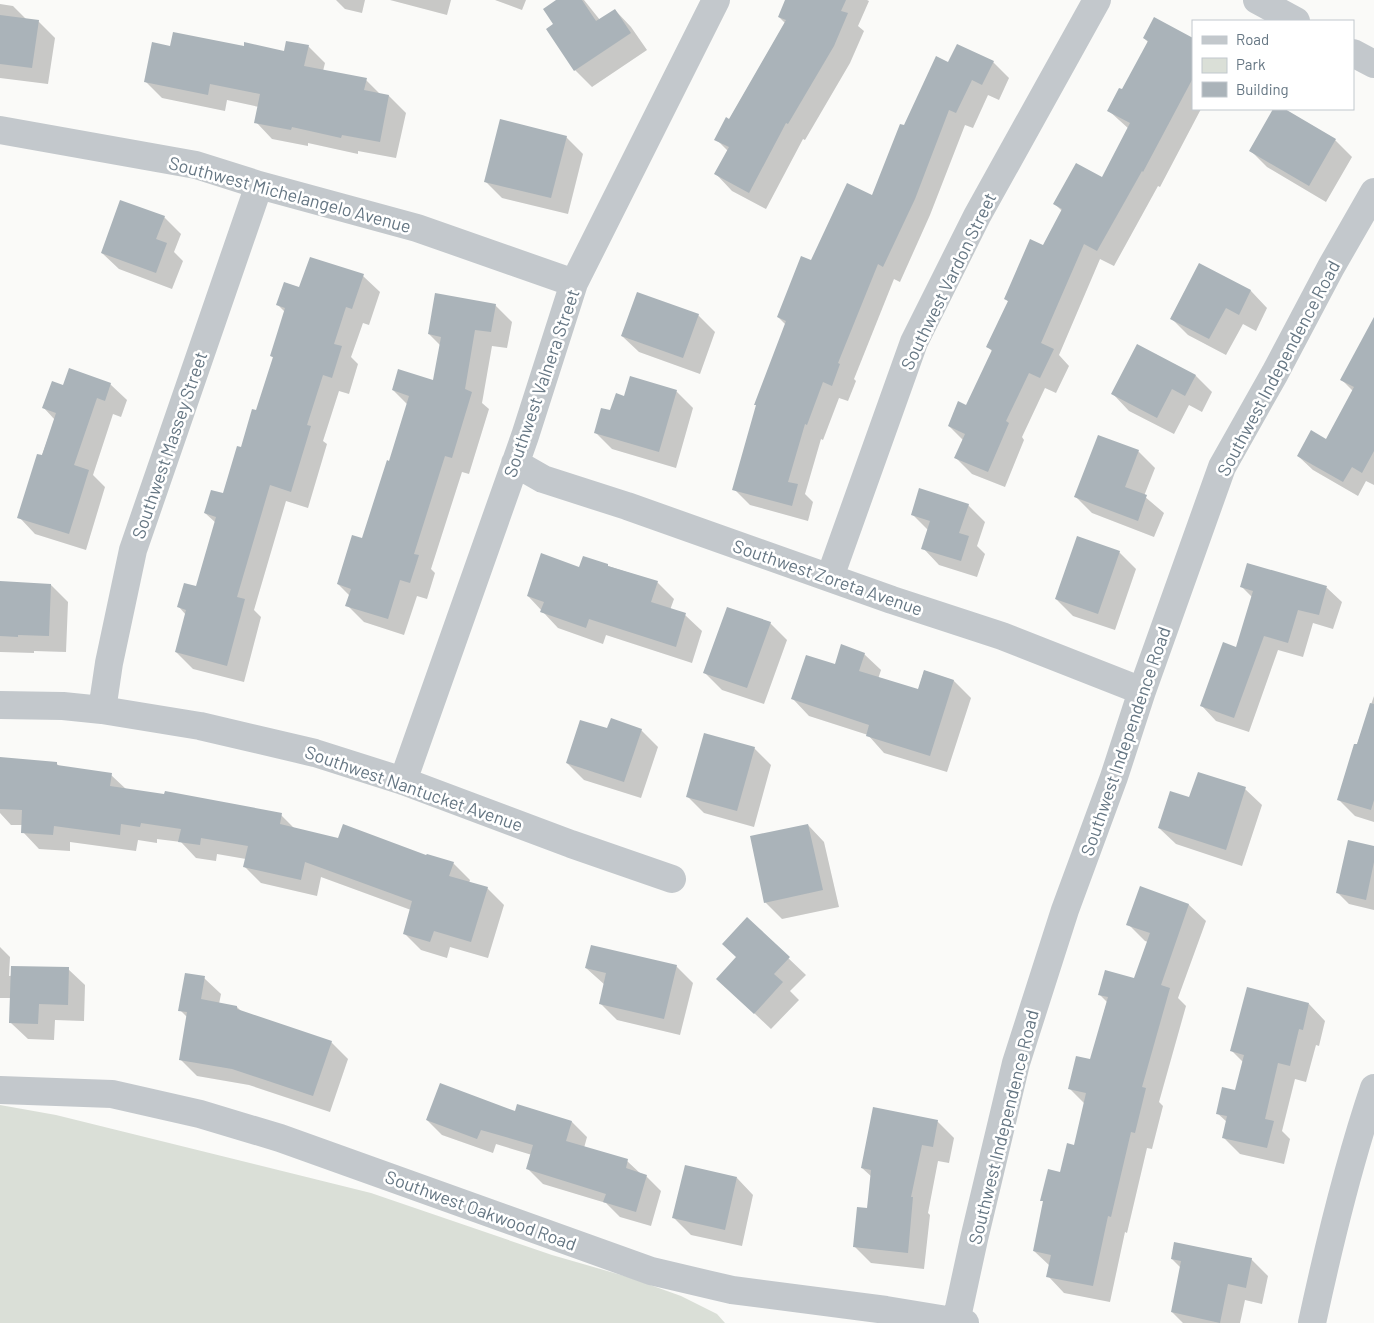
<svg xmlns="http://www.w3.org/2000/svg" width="1374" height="1323" viewBox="0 0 1374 1323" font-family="Barlow,sans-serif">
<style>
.green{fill:#dadfd7}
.shadow{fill:#0003}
.building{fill:#aab3b9}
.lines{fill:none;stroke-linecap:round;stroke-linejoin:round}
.minor{stroke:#c3c8cc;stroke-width:28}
.tertiary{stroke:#c3c8cc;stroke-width:28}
.labels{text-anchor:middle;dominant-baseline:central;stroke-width:5;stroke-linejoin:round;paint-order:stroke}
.street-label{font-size:18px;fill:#657683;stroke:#fff}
</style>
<rect width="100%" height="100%" fill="#fafaf8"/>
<path class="green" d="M0,1105l56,10 315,78 181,62 76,22 53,19 36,18 8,9h-725z"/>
<path class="shadow" d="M336,0h29l-3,13 -17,-4z
M390,0h61l-4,15z
M495,0h31l-4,10z
M559,0h25l16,20 15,-10 16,17 16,23 -55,37 -17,-17z
M786,0h81l2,1 -11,25 6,5 -14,32 -45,77 -2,-1 -37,70 -34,-18 -16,-17 12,-23 -12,-12 13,-19 56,-97 -6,-6z
M0,4l13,2 14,14 11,1 17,17 -7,46 -48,-6z
M1144,38l49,1v70h8l-41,78 -2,-1 -44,80 -14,-7 -41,96 10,11 -13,27 -11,-5 -23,49 2,3 -19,47 -33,-13 -16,-16 7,-18 -14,-14 18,-20 26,-54 -6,-6 22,-44 -3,-3 37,-53 19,-35 -7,-7 48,-25 26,-50 -20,-18 14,-20 25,-49z
M308,46l17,17 -2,8 43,9 15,15 8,1 17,17 -10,45 -38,-7v3l-50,-11v3l-36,-7 -16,-17 3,-15 -32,-7 -2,11 -63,-13 -17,-17 26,-34 74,1 40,4z
M993,62l16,16 -10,22 -11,-5 -15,33 -8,-3 -35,90 -30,67 -6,-3 -40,100 2,2 -8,20 -9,-3 -16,42 -2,-1 -16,55 8,8 -5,19 -58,-16 -16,-16 52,-164 -8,-8 33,-55 62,-65 31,-70 45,-63z
M1275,109h7l53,31 17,17 -26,45 -59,-35 -17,-17z
M566,137l17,17 -15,60 -66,-16 -17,-17z
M164,217l17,17 -7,18 9,9 -11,28 -53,-20 -17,-16z
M1199,265l52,26 16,17 -11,23 -13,-7 -17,31 -38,-20 -17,-17z
M363,276l17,16 -11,33 -6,-2 -12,34 7,7 -9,30 -10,-3 -16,50 4,3 -19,64 -22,-7 -32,109 7,7 -17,65 -51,-13 -17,-17 10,-37 -7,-8 18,-19 19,-65 -11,-10 19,-18 33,-83 17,-54 -3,-2 14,-44 -7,-7 22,-16z
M495,305l17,17 -5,26 -15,-2 -10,57 7,6 -20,65 -7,-2 -31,97 4,4 -8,26 -10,-3 -13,39 -40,-13 -17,-17 3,-9 -12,-12 25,-45 27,-77 18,-57 -15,-15 41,-9 7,-35 -12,-12z
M698,315l17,17 -15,42 -61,-22 -17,-16z
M1374,333v152l-8,-4 -8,15 -45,-26 -15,-14 28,-16 27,-49 -11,-11z
M1138,346l58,30 16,16 -10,20 -13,-7 -15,29 -45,-23 -16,-17z
M110,384l17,16 -6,17 -8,-3 -20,61 12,12 -19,63 -51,-16 -16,-17 36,-97 -11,-12 20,-21z
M676,391l17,17 -17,60 -64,-19 -17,-17 30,-35z
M1138,451l17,17 -11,28 20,17 -10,24 -62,-24 -17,-17z
M968,505l17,17 -8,24 8,8 -8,23 -38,-12 -16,-17 5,-18 -16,-16z
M1119,552l17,17 -21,61 -42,-14 -17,-17z
M1248,564l79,24 15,14 -9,27 -20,-6 -10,34 -25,-7 -29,82 -33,-11 -14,-15 35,-57 16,-51 -11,-11z
M608,566l49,16 17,17 -4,11 15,5 17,16 -10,32 -86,-28 -3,9 -45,-16 -30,-32 52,-28z
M0,583l51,2 17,17 -2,50 -32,-1v2l-34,-1z
M770,623l17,17 -23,64 -42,-14 -17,-17z
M864,654l17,16 -3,9 40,12 6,-20 30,10 17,17 -24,74 -63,-19 -16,-18 -59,-19 -16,-17 42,-33z
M1374,696v126l-19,-6 -17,-17z
M641,730l17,17 -17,51 -57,-18 -17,-17z
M754,748l17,17 -17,62 -50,-14 -16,-16z
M0,759l56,4 3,3 52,9 16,15 154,25 15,15 157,33 17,17 -1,3 18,5 17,17 -16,53 -38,-11 -3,11 -26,-8 -17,-17 7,-23 -90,-33 -4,19 -56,-13 -17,-17 2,-7 -29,-5 -1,7 -20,-3 -15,-16 -24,-3v4l-19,-3 -2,11 -66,-9v9l-31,-2 -16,-17v-7h-12l-11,-12z
M1245,789l17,16 -20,61 -66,-22 -17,-16 31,-29z
M808,825l16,17 15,65 -57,12 -17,-17z
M1374,847v63l-25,-6 -11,-11z
M1141,888l48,17 17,16 -28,77 8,8 -27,96 4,4 -11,43 -5,-1 -20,85 -2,-1 -15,70 -46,-9 -16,-17 2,-10 -16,-15 10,-48 -2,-3 19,-27 14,-27 10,-42 -15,-15 21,-29 16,-58 -8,-8 36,-15 13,-37 -3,-1 -17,-17z
M747,919l59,56 -16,16 9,9 -28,29 -36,-34 2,-37z
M0,947l10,10 -1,19 59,-7 17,16 -1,36 -29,-1 -1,20 -26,-1 -17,-16v-25h-11z
M676,966l17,17 -13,52 -63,-15 -17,-17 5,-18 -19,-17z
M204,978l17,16 -2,10 18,3 5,5 89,30 17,17 -18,53 -81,-27 -52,-9 -17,-17 8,-41 -8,-8z
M1309,1004l16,17 -6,25 -3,-1 -10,37 -11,-3 -13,52 8,8 -6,25 -44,-10 -17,-17 4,-15 -10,-9 19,-22 7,-29 -11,-11z
M516,1113l56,9 15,15 -3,11 43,13 15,14 4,1 15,15 -10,35 -31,-9 -14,-14 -63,-19 -16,-16 5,-13 -36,-11 -3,9 -51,-18 -15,-15z
M937,1121l17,17 -5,25 -11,-2 -10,52 2,2 -6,54 -53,-6 -17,-17 14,-37 4,-32 -10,-9z
M737,1178l16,17 -11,51 -51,-11 -17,-17z
M1172,1259h79l17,17 -6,28 -17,-4 -5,23h-57l-11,-11 9,-44z"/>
<path class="building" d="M556,0h26l14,21 19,-12 16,24 -57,38 -28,-42 7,-5 -10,-15z
M785,0h61l-5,11 7,2 -14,33 -46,78 -2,-1 -37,70 -35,-19 15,-27 -15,-7 12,-23 3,2 57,-99 -8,-3z
M0,15l39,5 -7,48 -32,-4z
M1154,17l39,21v40l-50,94 -1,-1 -45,80 -13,-7 -43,99 13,6 -14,29 -11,-5 -23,48 3,2 -21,49 -34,-14 11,-24 -17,-8 10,-25 8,4 26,-55 -6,-3 22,-46 -4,-2 26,-60 13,6 19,-36 -9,-5 23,-41 26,14 28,-54 -23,-12 12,-23 3,1 26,-48 -5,-3z
M173,32l71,14v-4l40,9 2,-10 23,4 -5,21 63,12 -3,12 25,5 -9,47 -38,-7 -1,3 -49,-11 -1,3 -37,-7 6,-29 -50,-10 -2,11 -64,-13 8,-40 18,4z
M957,44l37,17 -12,24 -10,-5 -16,33 -7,-3 -34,89 -32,68 -5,-3 -40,99 2,1 -8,22 -9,-4 -16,43 -2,-1 -17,58 10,2 -6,22 -60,-16 24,-85h-2l32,-84 -9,-4 24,-61 10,4 36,-77 25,12 28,-71 4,1 32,-69 12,6z
M1273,109h12l51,30 -27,47 -60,-35z
M500,119l67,17 -16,62 -67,-16z
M120,200l45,16 -9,23 11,4 -11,30 -55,-20z
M310,257l54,17 -12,35 -6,-2 -12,37 8,2 -10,32 -9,-3 -16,50 4,1 -20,66 -21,-7 -33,112 8,2 -18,67 -52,-14 11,-42 -9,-3 7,-24 12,3 20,-69 -12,-4 7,-23 12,3 14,-47 4,1 11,-38 4,1 17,-53 -3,-1 15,-48 -9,-3 8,-23 15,5z
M1199,263l52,27 -12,25 -13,-7 -17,31 -39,-20z
M637,292l62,22 -16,44 -62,-22z
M435,293l61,11 -5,28 -16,-2 -10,59 7,3 -20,66 -7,-2 -31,98 5,1 -9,28 -10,-3 -12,39 -43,-13 6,-17 -14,-5 15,-49 10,3 25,-78 2,1 20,-65 -17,-6 6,-21 35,11 8,-43 -13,-3z
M1374,317v134l-12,22 -10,-6 -9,15 -46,-26 14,-26 15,9 28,-52 -14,-7z
M1137,344l59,31 -11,21 -13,-7 -15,29 -46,-24z
M69,368l42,15 -6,18 -8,-3 -23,67 15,5 -20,64 -52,-16 20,-64 5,1 14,-42 -14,-5 10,-27 11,4z
M630,376l47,14 -18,62 -65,-19 7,-25 9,2 6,-17 8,3z
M1098,435l41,15 -14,37 22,8 -9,26 -64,-24z
M919,488l50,16 -10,29 10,3 -8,25 -40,-12 9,-28 -19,-6z
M1077,536l43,15 -22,63 -43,-15z
M541,553l38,14 4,-11 25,8v2l50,15 -7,21 35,11 -10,34 -87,-28 -3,9 -46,-16 4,-10 -17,-6z
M1247,563l80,23 -8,29 -21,-5 -10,33 -24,-7 -30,82 -34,-12 23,-64 13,5 17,-56 -13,-4z
M0,581l51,3 -2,52 -31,-1v2l-18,-1z
M727,607l44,15 -24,66 -44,-15z
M841,644l24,9 -6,18 59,18 6,-19 30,10 -24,76 -64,-20 3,-11 -78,-26 15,-44 29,9z
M1370,703l4,1v96l-3,10 -34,-10 17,-56h3z
M611,718l31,11 -18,53 -58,-19 14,-43 27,8z
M704,733l51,14 -18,64 -51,-14z
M0,757l57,5v3l55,8 -2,13 54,8 1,-3 117,22 -2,11 58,14 5,-14 83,31 1,-1 27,8 -5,14 39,11 -17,55 -37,-11 -4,11 -27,-8 9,-33 -107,-39 -4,18 -58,-13 5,-21 -47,-8 -1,7 -22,-3 3,-13 -40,-6 -1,4 -19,-3 -1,11 -66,-9 -1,9 -32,-2 1,-23 -22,-1z
M1198,772l48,15 -20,63 -68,-22 12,-37 19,6z
M808,824l15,66 -59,13 -14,-67z
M1348,840l26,6v16l-8,38 -30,-7z
M1140,886l49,18 -28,81 9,3 -28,99 4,1 -11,45 -4,-1 -20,85 -3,-1 -15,70 -47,-9 5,-22 -18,-4 10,-50h-3l8,-32 12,3 7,-29 7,2 12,-52 -18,-4 8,-33 14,3 18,-62 -10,-2 7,-25 29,8 16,-45 -24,-8z
M747,917l43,40 -16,17 9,8 -29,32 -38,-35 20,-22 -14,-13z
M591,945l86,20 -13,54 -65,-15 7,-31 -21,-5z
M11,966l58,1 -1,38 -29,-1 -1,20 -29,-1z
M185,973l20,3 -4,23 36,7v3l95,32 -19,55 -81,-27 -53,-9 8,-48 -9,-1z
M1247,987l62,16 -6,27 -4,-1 -9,37 -12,-3 -13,56 9,2 -7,27 -45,-10 5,-22 -11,-2 6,-27 13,3 9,-35 -14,-4z
M440,1083l75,28 2,-7 55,17 -6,20 62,18 -2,9 21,7 -11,37 -33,-10 3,-8 -80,-25 7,-24 -52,-15 -4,9 -51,-19z
M873,1107l65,13 -5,27 -11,-2 -11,52h2l-5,56 -55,-6 4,-40 10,1 4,-38 -10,-2z
M685,1165l52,12 -12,53 -53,-12z
M1174,1242l78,16 -6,30 -18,-4 -8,39 -49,-11 10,-51 -10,-2z"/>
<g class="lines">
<path class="minor" d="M1257,0l39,21
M1353,53l21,11
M0,130l196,35 63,20 158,43 157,55
M515,463l28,16 84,27 265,94 110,36 140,55
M830,577l84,-235 63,-126 120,-216
M0,705l63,1 39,4 98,16 115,27 88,28 168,63 101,35
M102,710l7,-47 24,-113 126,-365
M403,781l122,-345 49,-153 142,-283
M0,1090l112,4 88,20 80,24 371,133 81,19 154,20 79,13
M956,1322l18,-83 42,-176 49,-153 49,-133 28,-86 80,-224 53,-94 56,-106 43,-75"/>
<path class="tertiary" d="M1312,1323c17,-79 36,-158 62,-235"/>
</g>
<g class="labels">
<g class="street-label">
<text transform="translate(290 194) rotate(15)">Southwest Michelangelo Avenue</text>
<text transform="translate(948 281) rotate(-64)">Southwest Vardon Street</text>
<text transform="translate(1278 368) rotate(-62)">Southwest Independence Road</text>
<text transform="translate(541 383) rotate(-71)">Southwest Valnera Street</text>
<text transform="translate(169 445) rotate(-71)">Southwest Massey Street</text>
<text transform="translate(828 577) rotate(19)">Southwest Zoreta Avenue</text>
<text transform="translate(1125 741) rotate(-71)">Southwest Independence Road</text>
<text transform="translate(414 788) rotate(19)">Southwest Nantucket Avenue</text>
<text transform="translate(1003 1127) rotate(-76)">Southwest Independence Road</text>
<text transform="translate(481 1210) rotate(20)">Southwest Oakwood Road</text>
</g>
</g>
<rect x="1192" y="20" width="162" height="90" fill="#ffffff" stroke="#c1c8cd"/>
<rect x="1202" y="36" width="25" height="8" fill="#c3c8cc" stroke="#c1c8cd"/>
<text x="1236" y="45" font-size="15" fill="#657683">Road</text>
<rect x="1202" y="58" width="25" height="15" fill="#dadfd7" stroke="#c1c8cd"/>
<text x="1236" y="70" font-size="15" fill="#657683">Park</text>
<rect x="1202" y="82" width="25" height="15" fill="#aab3b9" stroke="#c1c8cd"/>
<text x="1236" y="95" font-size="15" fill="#657683">Building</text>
</svg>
